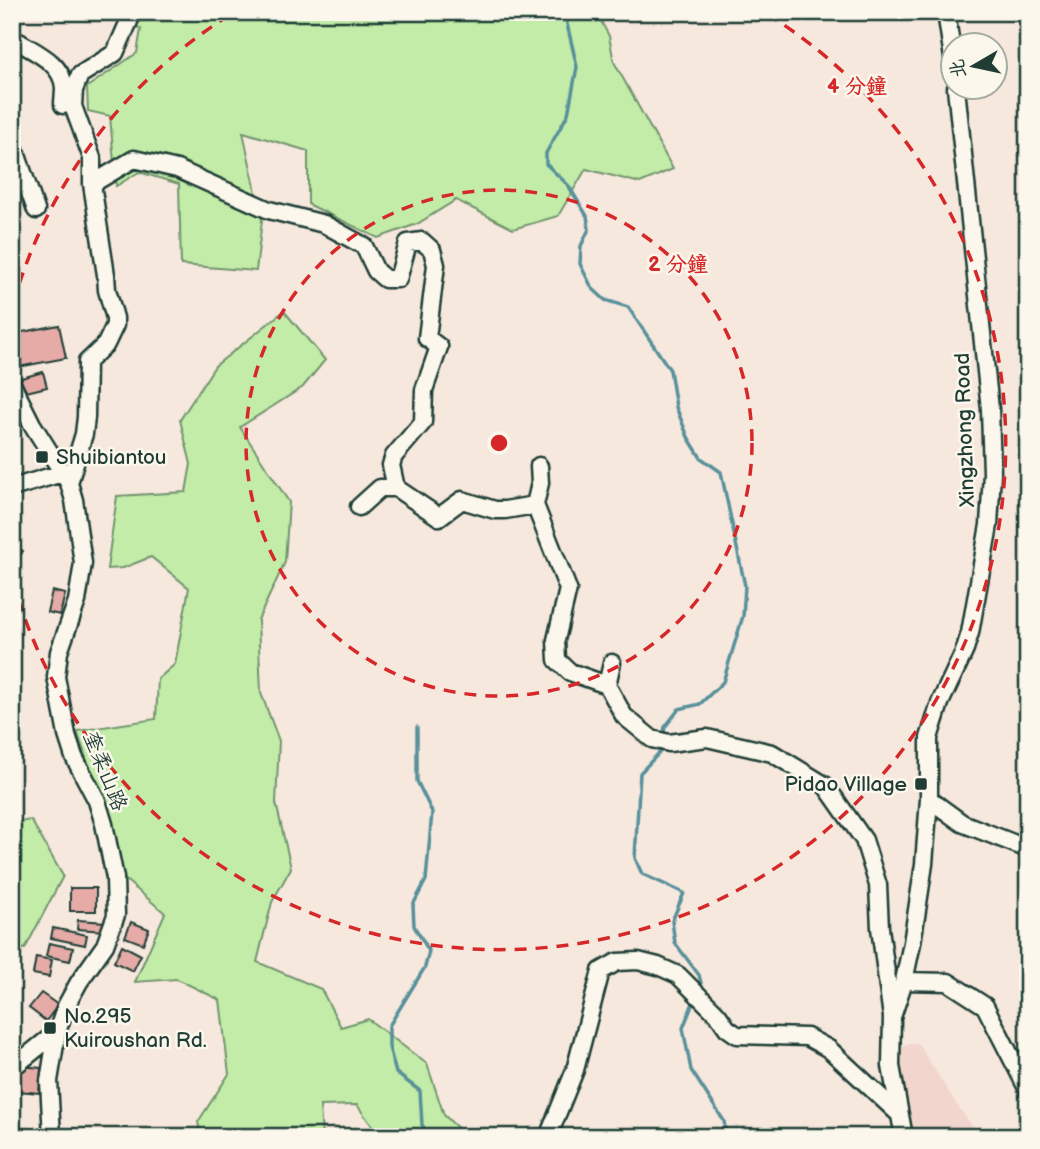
<svg xmlns="http://www.w3.org/2000/svg" width="1040" height="1149" viewBox="0 0 1040 1149" font-family="'Balsamiq Sans','LXGW WenKai TC',sans-serif">
<style>
.built{fill:#f2d6ce}
.green{fill:#c3eca8;stroke:#71946e;stroke-width:2}
.lines{fill:none;stroke-linecap:round;stroke-linejoin:round}
.stream{stroke:#58909a;stroke-width:3.5}
.building{fill:#e6aba7;stroke:#1f3d34;stroke-width:2}
.minor-casing{stroke:#1f3d34;stroke-width:21}
.minor{stroke:#fbf7ec;stroke-width:16}
.ring{fill:none;stroke:#d62828;stroke-width:3.5;stroke-dasharray:12 9}
.poi-dot{fill:#1f3d34;stroke:#fbf7ec;stroke-width:2.5}
.labels{text-anchor:middle;dominant-baseline:central;stroke-width:5;stroke-linejoin:round;paint-order:stroke}
.street-label{font-size:21px;fill:#1f3d34;stroke:#fbf7ec}
.poi-label{font-size:21px;fill:#1f3d34;stroke:#fbf7ec;text-anchor:start}
.centre{fill:#d62828;stroke:#fbf7ec;stroke-width:3.5}
.ring-label{font-size:21px;text-anchor:middle;font-weight:bold;fill:#d62828;stroke:#fbf7ec;stroke-width:5;stroke-linejoin:round;paint-order:stroke}
</style>
<rect width="100%" height="100%" fill="#f7e8de"/>
<filter id="ink" filterUnits="userSpaceOnUse"><feTurbulence type="fractalNoise" baseFrequency=".0143" numOctaves="2"/><feDisplacementMap in="SourceGraphic" scale="14" xChannelSelector="R" yChannelSelector="G"/><feConvolveMatrix kernelMatrix="1 2 1 2 8 2 1 2 1" color-interpolation-filters="sRGB"/></filter>
<g filter="url(#ink)">
<path class="built" d="M850,12h108l1,5 -105,4z
M918,1043l37,59 25,35h-80l-6,-91z"/>
<path class="green" d="M81,12h515l13,24 5,26 59,107 -33,14 -54,-14 -28,47 -45,13 -57,-29 -39,24 -39,14 -70,-34v-53l-65,-19 19,88 -6,51 -75,-6 -2,-81 -40,-12 -23,14 -6,-70 -22,-5 -1,-24 50,-34 4,-24 -26,-14z
M284,311l41,49 -22,27 -63,40 49,75 -4,60 -27,58 3,73 18,48 -3,62 15,65 -19,34 -15,60 64,27 20,38 27,-8 59,45 17,51 23,22h-87l-23,-32 -37,1 2,31h-121l-3,-15 31,-48 -9,-74 -43,-21 -42,3 30,-69 -49,-41 -9,-52 -30,-89 79,-12 2,-40 17,-15 14,-76 -38,-31 -28,11 -16,1 10,-73 69,-4 5,-28 -11,-44 35,-54z
M31,820l32,56 -38,73 -13,-1v-125z"/>
<g class="lines">
<path class="stream" d="M566,12l1,12 10,43 -9,47 -22,39v11l22,21 19,31 2,13 -8,17 -1,18 12,24 13,12 23,7 42,63 6,37 12,30 13,21 20,14 24,114 -2,30 -20,66 -23,22 -21,5 -14,18 -2,11
M417,727v54l15,31 -6,68 -13,25 1,21 15,25 -4,16 -36,59v21l7,26 24,18 2,34 9,12
M661,745l-1,7 -20,21 -5,85 7,16 42,19 -12,28 3,22 24,32 2,8 -2,4
M695,998l-12,30 8,42 33,51 2,16"/>
</g>
<path class="building" d="M12,261l6,17 -6,2z
M59,325l7,33 -53,10 -1,-34z
M43,372l4,15 -25,6 -4,-14z
M12,544l11,7 -9,14 -2,-1z
M52,591l13,3 -5,21 -13,-3z
M70,888h26v23h-26z
M78,920l28,2 -1,9 -28,-2z
M131,922l18,7 -6,15 -18,-7z
M53,928l34,7 -2,10 -34,-7z
M49,943l24,5 -3,13 -24,-5z
M122,945l19,10 -8,16 -19,-9z
M36,957l16,3 -3,17 -16,-3z
M41,993l17,12 -12,16 -17,-13z
M20,1066l21,2 -2,25 -21,-2z"/>
<g class="lines">
<g class="minor-casing">
<path id="minor" d="M946,12l7,46
M19,42c18,11 44,22 45,46 0,5 -1,11 -1,17
M12,141l24,69
M92,184v-26l-19,-52 1,-16 6,-15 35,-22 18,-41
M12,384l20,40 37,59 5,17 9,63 -6,38 -18,51 -3,25 11,58 7,22 23,44 7,23 11,54 1,37 -11,30 -26,37 -13,24 -9,26 -8,49 3,56
M69,483l15,-49 2,-17 1,-55 19,-18 9,-19v-7l-8,-28 -1,-15 -14,-91 42,-25 43,10 92,41 55,14 40,22 12,25 9,8h13l10,-36 14,-2 10,9 4,15 -9,73 12,9 -15,43 -1,32 -29,34 -3,9 5,23 43,29 23,-17 33,10h10l30,-5 33,84 -12,51 1,20 13,12 37,13 17,31 28,23 17,4 38,-5 65,15 54,33 38,54 14,45 2,43 12,89
M12,488l50,-15
M535,505l5,-22 -1,-17
M359,507l21,-19h16
M607,685l5,-22
M929,799l33,24 66,26
M904,981l44,1 37,24 43,84
M12,1068l45,-36
M548,1137l27,-67 26,-99 16,-9 21,-1 20,5 20,9 40,40 9,13 10,7 70,2 22,12 69,64
M904,1137l-13,-71 1,-49 12,-36 8,-38 12,-79 5,-65v-61l11,-35 24,-51 6,-19 19,-108 3,-52 -2,-64 -34,-321"/>
</g>
<use href="#minor" class="minor"/>
</g>
</g>
<g class="ring">
<circle cx="499" cy="443" r="253"/>
<path d="M13 304A506 506 0 0 1 231 14M767 14A506 506 0 1 1 13 582"/>
</g>
<g class="poi-dot">
<rect x="35" y="450" width="14" height="14" rx="3.5"/>
<rect x="914" y="777" width="14" height="14" rx="3.5"/>
<rect x="43" y="1021" width="14" height="14" rx="3.5"/>
</g>
<g class="labels">
<g class="street-label">
<text transform="translate(965 430) rotate(-92)">Xingzhong Road</text>
<text transform="translate(105 771) rotate(68)">奎柔山路</text>
</g>
<g class="poi-label">
<text x="56" y="457">Shuibiantou</text>
<text x="907" y="784" text-anchor="end">Pidao Village</text>
<text x="64" y="1016">No.295<tspan x="64" dy="24">Kuiroushan Rd.</tspan></text>
</g>
</g>
<circle cx="499" cy="443" r="10" class="centre"/>
<g class="ring-label">
<text x="857" y="93">4 分鐘</text>
<text x="678" y="271">2 分鐘</text>
</g>
<rect width="1040" height="1149" fill="none" stroke="#fbf7ec" stroke-width="42"/>
<rect x="21" y="21" width="998" height="1107" fill="none" stroke="#1f3d34" stroke-width="2.5" filter="url(#ink)"/>
<g transform="translate(974 66) rotate(261)"><circle r="33" fill="#fbf7ec" stroke="#a3ada2" stroke-width="2"/>
<path d="M0-5L12 26L0 18L-12 26Z" fill="#1f3d34"/>
<text y="-10" font-size="19" font-weight="bold" text-anchor="middle" fill="#1f3d34">北</text>
</g>
</svg>
